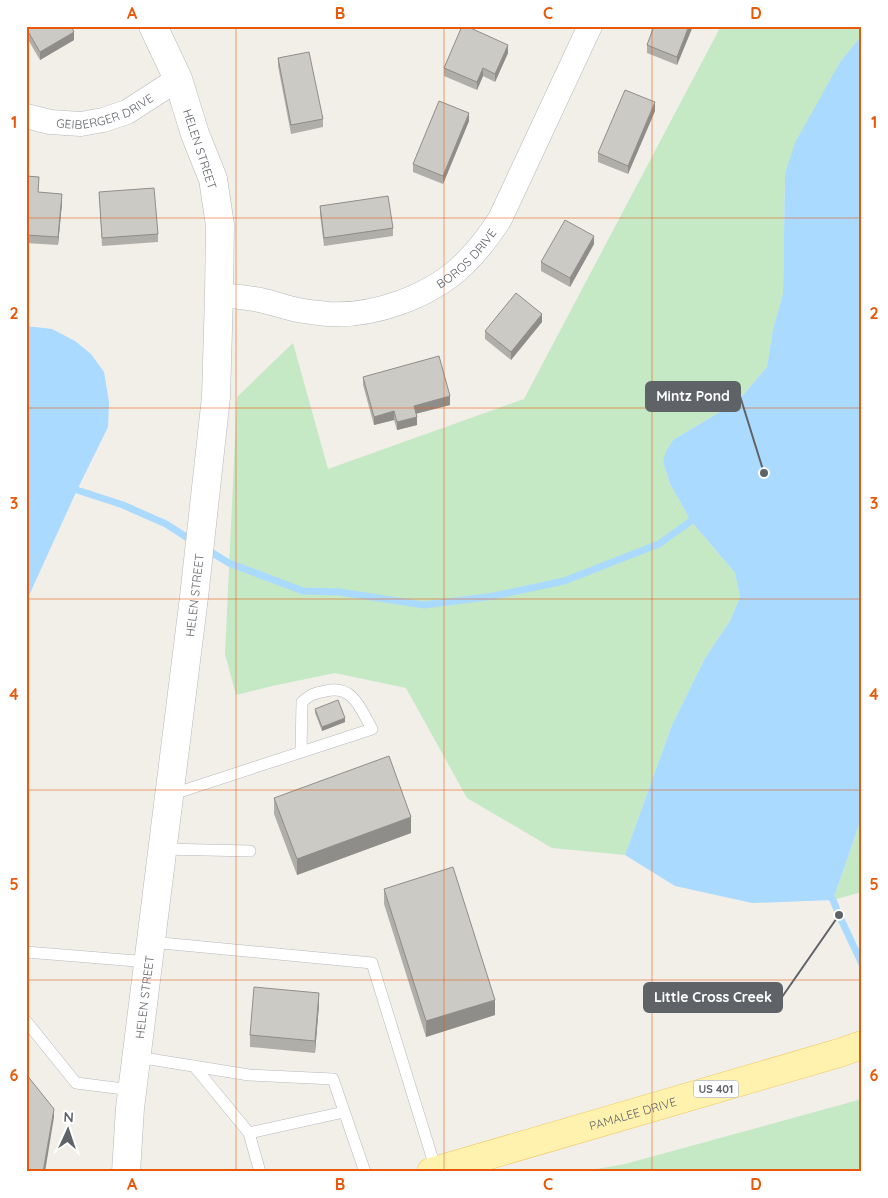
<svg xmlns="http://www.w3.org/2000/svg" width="888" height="1198" viewBox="0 0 888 1198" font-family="Quicksand,sans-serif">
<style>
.green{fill:#c5e8c5}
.water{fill:#aadaff}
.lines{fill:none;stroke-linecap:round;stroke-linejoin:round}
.stream{stroke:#aadaff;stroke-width:7}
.service-casing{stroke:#b5b8bc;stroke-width:12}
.minor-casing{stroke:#b5b8bc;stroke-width:25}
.tertiary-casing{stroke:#b5b8bc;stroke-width:29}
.primary-casing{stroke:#f2c960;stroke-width:29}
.service{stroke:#fff;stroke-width:11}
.minor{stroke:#fff;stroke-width:24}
.tertiary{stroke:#fff;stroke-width:28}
.primary{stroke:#fff2af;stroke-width:28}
.wall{fill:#afaea9}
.shaded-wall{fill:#8f8d8a}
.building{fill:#cccac5;stroke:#8f8d8a}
.grid{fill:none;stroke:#e8590c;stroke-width:1;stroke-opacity:0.55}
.labels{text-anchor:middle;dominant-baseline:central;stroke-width:4.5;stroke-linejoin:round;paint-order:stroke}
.shield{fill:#fff;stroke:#8f9295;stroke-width:1}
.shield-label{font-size:11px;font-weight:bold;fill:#5f6368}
.street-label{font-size:12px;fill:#5f6368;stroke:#fff}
.leader{fill:none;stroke:#5f6368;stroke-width:2}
.callout-dot{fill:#5f6368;stroke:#fff;stroke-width:2}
.callout{fill:#5f6368;stroke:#5f6368;stroke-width:2}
.callout-label{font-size:14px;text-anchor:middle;font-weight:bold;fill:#fff}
.neatline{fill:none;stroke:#e8590c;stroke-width:2}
.grid-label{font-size:16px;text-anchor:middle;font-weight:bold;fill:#e8590c}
</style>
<rect width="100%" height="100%" fill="#f1efe8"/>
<path class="green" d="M721,26h141v9l-22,27 -55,112 -2,120 -10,35 -6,38 -29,34 -65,39 -10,22 7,22 21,37 44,52 5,24 -10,24 -25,37 -33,67 -47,130 -73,-7 -85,-50 -61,-110 -71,-15 -63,13 -36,9 -11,-41 12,-257 56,-54 35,126 196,-70z
M862,816v76l-29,8z
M862,1099v73h-282l45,-8z"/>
<path class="water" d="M862,35v781l-29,84 -81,3 -77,-17 -50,-31 47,-130 33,-67 25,-37 10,-24 -5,-24 -44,-52 -21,-37 -7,-22 3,-10 7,-12 65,-39 29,-34 6,-38 10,-35 2,-120 10,-31 45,-81z
M26,326l26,3 23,12 16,13 13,18 5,30 -1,25 -31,63 -51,112z"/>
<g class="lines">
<path class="stream" d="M73,484l4,6 46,15 43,19 28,18
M206,549l23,14 74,28 36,1 85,13 70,-9 70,-15 95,-37 32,-23 4,-9
M827,893l6,7 6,15 23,49"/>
<g class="service-casing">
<path id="service" d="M170,795l202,-66c-11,-19 -19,-45 -46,-38 -11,2 -15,3 -24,11l-1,50
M163,849l87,2
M151,942l221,21 64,207
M26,952l123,10
M26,1021l50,62 56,7
M137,1057l112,18 84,4 32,93
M194,1066l55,67 11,39
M249,1133l95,-21"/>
</g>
<g class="minor-casing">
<g id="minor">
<path id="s1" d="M26,116l24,6 31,2 22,-4 24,-8 51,-33"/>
<path id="s2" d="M219,295c12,1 23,2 35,4 15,2 29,8 44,11 10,2 20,3 30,4 45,3 101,-17 134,-48 15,-14 27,-30 38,-47l90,-193"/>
</g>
</g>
<g class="tertiary-casing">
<g id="tertiary">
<path id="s3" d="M126,1172l4,-64 64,-511 22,-200 3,-102 1,-70 -7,-46 -18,-45 -17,-55 -25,-53"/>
</g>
</g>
<g class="primary-casing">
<g id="primary">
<path id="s4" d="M431,1172l408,-119 23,-8"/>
</g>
</g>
<use href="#service" class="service"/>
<use href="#minor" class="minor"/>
<use href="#tertiary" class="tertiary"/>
<use href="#primary" class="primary"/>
</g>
<path class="wall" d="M26,26l48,14 -34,20 -14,-24z
M654,26h39l-16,39 -30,-12v-8z
M508,53l-13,29 -12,-6 -6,14 -33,-14v-8z
M278,58l45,61v8l-32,7 -13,-68z
M655,111l-27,63 -30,-12v-9z
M469,121l-26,63 -30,-12v-8z
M26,176l13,9 -1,7 24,11 -4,42 -32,-2z
M99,192l59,42v8l-56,4z
M320,206l73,22v8l-69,10 -4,-32z
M594,244l-24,43 -29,-16v-9z
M542,322l-31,38 -26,-21v-8z
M363,377l87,28 -34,9 1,11 -20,5 -3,-10 -20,5 -11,-40z
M315,709l30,13 -23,9 -7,-18z
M274,798l137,35 -114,42 -23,-61z
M384,889l111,126 -69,22 -42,-133z
M319,1005l-4,48 -65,-6v-12z"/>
<path class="shaded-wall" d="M689,26h4l-16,39v-8z
M74,32v8l-34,20v-8z
M508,45v8l-13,29v-8z
M483,68v8l-6,14v-8z
M655,102v9l-27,63v-8z
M469,113v8l-26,63v-8z
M62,194v9l-4,42v-8z
M594,236v8l-24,43v-9z
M542,314v8l-31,38v-8z
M450,396v9l-36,9v-8z
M394,411v9l-20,5v-8z
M417,417v8l-20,5v-8z
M345,718v4l-23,9v-4z
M411,817v16l-114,42v-16z
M319,993v12l-4,48v-12z
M495,1000v15l-69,22v-16z
M54,1109v8l-9,55h-2z"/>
<path class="building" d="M26,26h45l3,6 -34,20 -14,-24z
M462,26h4l42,19 -13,29 -12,-6 -6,14 -33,-14z
M654,26h35l-12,31 -30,-12z
M309,52l14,67 -32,6 -13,-67z
M625,90l30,12 -27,64 -30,-13z
M439,101l30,12 -26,63 -30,-12z
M26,176l13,1 -1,15 24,2 -4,43 -32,-2z
M154,188l4,46 -56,4 -3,-46z
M388,196l5,32 -69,10 -4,-32z
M565,220l29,16 -24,42 -29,-16z
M516,293l26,21 -31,38 -26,-21z
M439,356l11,40 -36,10 3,11 -20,5 -3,-11 -20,6 -11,-40z
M338,700l7,18 -23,9 -7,-18z
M389,756l22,61 -114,42 -23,-61z
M453,867l42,133 -69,21 -42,-132z
M254,987l65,6 -4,48 -65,-6z
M26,1074l28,35 -11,63h-17z"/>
<path class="grid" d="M236,26v1146M444,26v1146M652,26v1146M26,218h836M26,408h836M26,599h836M26,790h836M26,980h836"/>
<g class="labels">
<rect class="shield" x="693.5" y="1080.5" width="45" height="17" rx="4"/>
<g class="shield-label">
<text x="716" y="1089">US 401</text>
</g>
<g class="street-label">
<text stroke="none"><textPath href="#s1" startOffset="82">GEIBERGER DRIVE</textPath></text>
<text transform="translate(200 149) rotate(72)">HELEN STREET</text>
<text stroke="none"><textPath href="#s2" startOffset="265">BOROS DRIVE</textPath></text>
<text stroke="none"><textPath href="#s3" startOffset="581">HELEN STREET</textPath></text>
<text stroke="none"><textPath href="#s3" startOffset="176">HELEN STREET</textPath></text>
<text stroke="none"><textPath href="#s4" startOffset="210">PAMALEE DRIVE</textPath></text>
</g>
</g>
<path class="leader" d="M764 473L740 396M839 915L782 997"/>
<g class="callout-dot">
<circle cx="764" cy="473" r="5"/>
<circle cx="839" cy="915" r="5"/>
</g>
<g class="callout">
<rect x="646" y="382" width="94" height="29" rx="5"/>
<rect x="644" y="983" width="138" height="29" rx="5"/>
</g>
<g class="callout-label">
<text x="693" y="401">Mintz Pond</text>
<text x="713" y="1002">Little Cross Creek</text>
</g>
<rect width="888" height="1198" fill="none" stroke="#ffffff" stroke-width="55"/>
<g transform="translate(68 1130) rotate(3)" stroke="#ffffff" stroke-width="4" paint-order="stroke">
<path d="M0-4L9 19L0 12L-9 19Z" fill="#5f6368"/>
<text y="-8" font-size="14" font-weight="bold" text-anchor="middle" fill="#5f6368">N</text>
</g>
<rect x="28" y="28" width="832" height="1142" class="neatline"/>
<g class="grid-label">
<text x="132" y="19">A</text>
<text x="340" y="19">B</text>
<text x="548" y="19">C</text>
<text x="756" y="19">D</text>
<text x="14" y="128">1</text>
<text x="874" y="128">1</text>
<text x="14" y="319">2</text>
<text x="874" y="319">2</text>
<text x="14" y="509">3</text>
<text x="874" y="509">3</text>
<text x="14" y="700">4</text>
<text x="874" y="700">4</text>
<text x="14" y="890">5</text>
<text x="874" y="890">5</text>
<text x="14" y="1081">6</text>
<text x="874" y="1081">6</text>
<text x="132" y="1190">A</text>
<text x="340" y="1190">B</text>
<text x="548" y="1190">C</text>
<text x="756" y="1190">D</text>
</g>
</svg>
